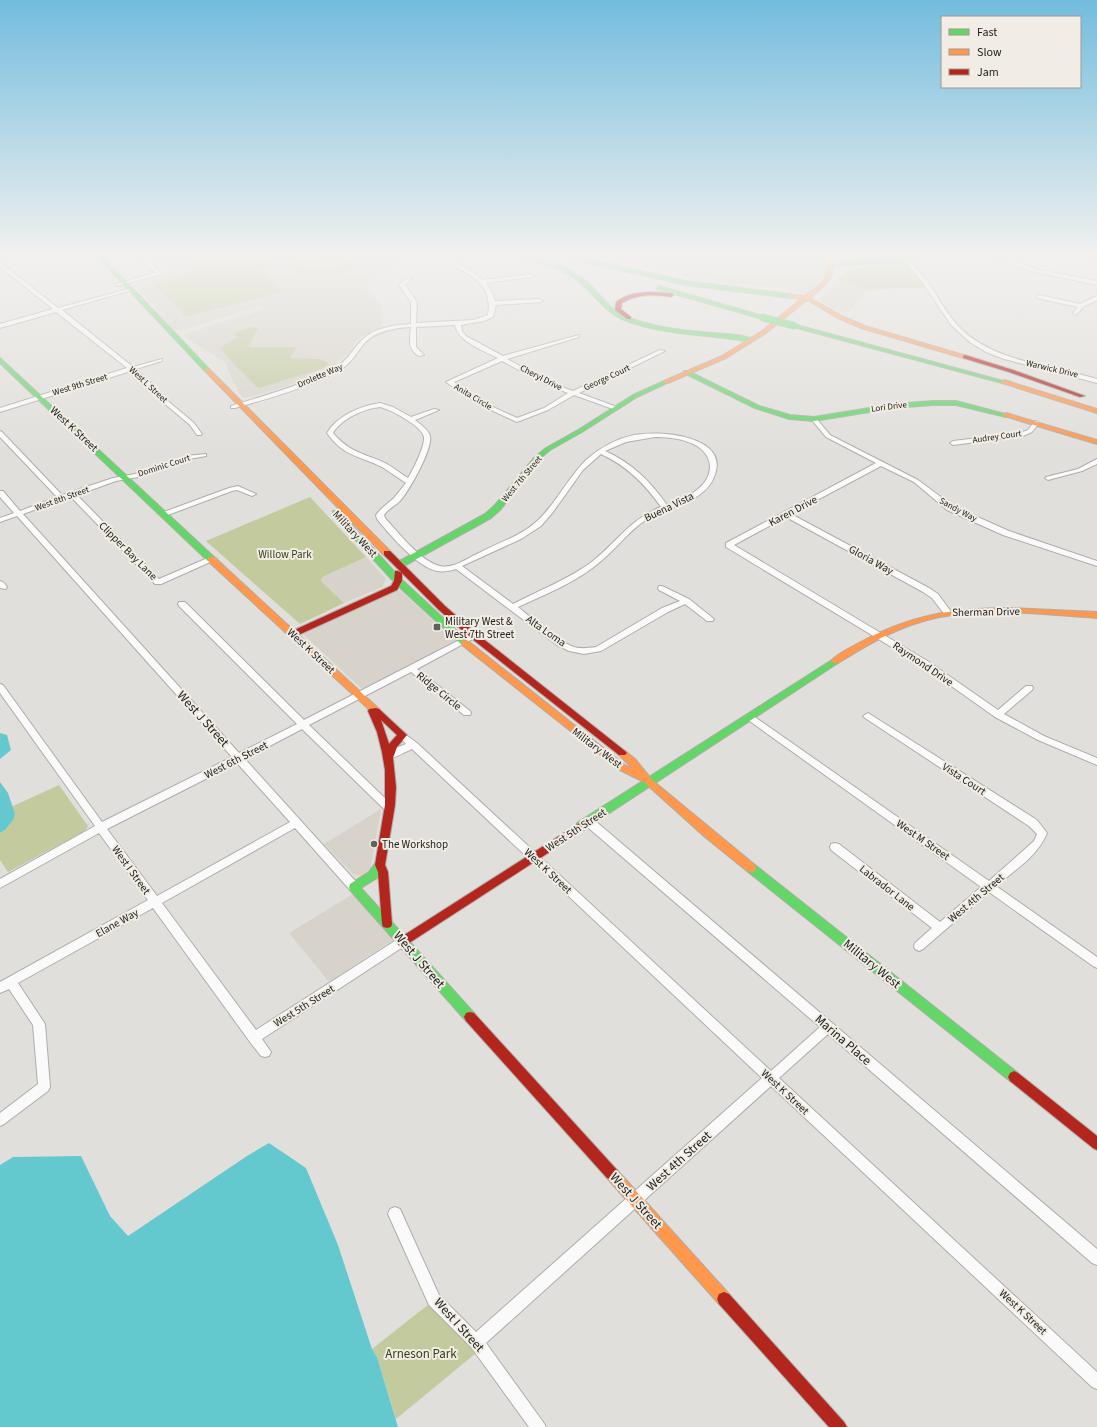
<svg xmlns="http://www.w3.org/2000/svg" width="1097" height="1427" viewBox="0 0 1097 1427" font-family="'Source Sans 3',sans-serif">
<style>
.built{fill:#d8d3ca}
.green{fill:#c3ca9e}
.water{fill:#64c9cf}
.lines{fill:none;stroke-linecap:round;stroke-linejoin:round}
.street-casing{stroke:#aeadaa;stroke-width:2}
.fast-casing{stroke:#aeadaa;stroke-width:2}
.slow-casing{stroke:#aeadaa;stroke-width:2}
.jam-casing{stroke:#aeadaa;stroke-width:2}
.street{fill:#fafafa;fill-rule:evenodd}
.fast{fill:#63d668;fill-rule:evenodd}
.slow{fill:#ff974d;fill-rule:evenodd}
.jam{fill:#b3261e;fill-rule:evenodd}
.fast-bridge-casing{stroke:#aeadaa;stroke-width:8;stroke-linecap:butt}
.fast-bridge{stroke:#63d668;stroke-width:6}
.poi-dot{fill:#62615e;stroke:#f1ede5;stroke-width:1.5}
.labels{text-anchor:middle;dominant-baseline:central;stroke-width:4;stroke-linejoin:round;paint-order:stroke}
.far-street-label{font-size:9px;fill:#1e1d1a;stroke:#f1ede5}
.street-label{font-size:11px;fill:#1e1d1a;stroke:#f1ede5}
.park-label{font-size:11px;fill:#383e18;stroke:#f1ede5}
.poi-label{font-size:11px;fill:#1e1d1a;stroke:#f1ede5;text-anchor:start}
.near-street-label{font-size:13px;fill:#1e1d1a;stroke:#f1ede5}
.near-park-label{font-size:13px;fill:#383e18;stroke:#f1ede5}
</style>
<rect width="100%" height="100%" fill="#e1dfdb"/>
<path class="built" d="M153,255h236l8,9 -16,8 -14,10 -1,4 15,19 1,22 -21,10 -7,6 -4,10 -8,4 -13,13 -54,20 -30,8 -3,-1 -8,-14 -9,-21 -43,-27 83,-26 -5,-3 -78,24h-8l-40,-45 3,-2 34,-10z
M608,255h208l7,6 6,9 -5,10 -16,14 -22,-5 -101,-12z
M838,279l29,12 -18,21 -14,-2 -13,-8 -1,-3 3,-6z
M366,557l20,22 -4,8 -38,16 -23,-22 1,-4z
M400,590l55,51 -44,24 -49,24 -59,-55z
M381,809l-11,61 -7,6 -10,-2 -29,-30z
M353,894l40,46 -64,42 -40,-49z"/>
<path class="green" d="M179,255h84l8,13 -32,7 27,-3 16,20 -93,24h-4l-29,-31 8,-4 33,-11z
M289,255h8c1,4 2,9 5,12 11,8 42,5 48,-7l-2,-5h7l2,4c-4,21 -47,12 -61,14z
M300,255h46l2,5 -44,6z
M904,261l10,9 12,18h-31l-29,3 -28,-12 12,-10z
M251,327l7,1 -10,19h48l-6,11 30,1 9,4 -5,5 -66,20 -26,-26 -12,-14 17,-11 -3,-3 3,-1 -1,-1z
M310,497l56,60 -44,20 -1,4 23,22 -44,21 -94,-83z
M59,785l29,41 -3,5 -77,41 -8,-12v-27l5,-3 10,-16 -4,-7z
M434,1300l47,49 -85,70 -19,-62 -5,-8z"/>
<path class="water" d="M0,733l7,2 4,15 -11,9z
M0,782l8,11 7,21 -2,6 -8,10 -5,3z
M269,1143l37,25 32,77 34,104 5,8 21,70h-398v-262l13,-8 68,-1 29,60 18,20 119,-80z"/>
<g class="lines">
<g class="street-casing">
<path id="street" d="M3,255h8l-11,5v-4z
M137,255h5l20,19 -46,12v-2l39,-11z
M431,255c17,0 39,14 52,25l50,-6v2l-2,1 -45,6 7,11 2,7 45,-2 3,2 -1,1 -46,3 -3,12 -9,4 -23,4 1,6 4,5 37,20 76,-21v2l-72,22 44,24 22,8 87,-41 5,1 -86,42 38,14v2h-4l-39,-14 -26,15 -31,12 -37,-17 -34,-23 52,-24c-14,-7 -41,-17 -43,-33l-39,2v20l8,8 -5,1c-12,-7 -9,-17 -8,-29 -17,1 -37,4 -48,18 -8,10 -12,19 -25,26 -28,16 -71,28 -103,37h-4v-2c32,-10 75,-22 104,-38 12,-7 16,-16 25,-26 12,-14 33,-17 51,-18v-22l-12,-17 8,-7 5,1 -7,6 12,17 -1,21 57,-3 15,-5c7,-39 -31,-44 -57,-60zM502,361l45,24 21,8 -24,15 -27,10 -33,-15 -30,-21z
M991,255h8l35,14 63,12v4l-66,-14z
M1088,255h9v3z
M904,258h4c6,8 13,15 19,23 11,16 20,34 34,48 36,34 91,36 136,50v4l-93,-24 -18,-7 -15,-9 -20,-18 -28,-42 -19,-23z
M0,262l58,46 74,-20v2l-70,20 71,57 29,-8v2l-26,8 14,13 6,9 38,32 8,11 -1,1h-4l-7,-10 -38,-32 -6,-9 -15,-13 -131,41v-4l127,-40 -71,-56 -56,16v-4l53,-15 -53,-42z
M1039,295l41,9 17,-8v4l-14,7 -7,8 -3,-2 5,-6 -41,-9v-2z
M380,403l13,4 18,10 23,-8 5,1 -24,10c5,4 13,9 15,16 3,13 -21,55 -30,65 -5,5 -12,8 -16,14l1,3c12,13 37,45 55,48 12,3 26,-7 37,-12 20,-11 42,-17 59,-32 20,-18 31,-43 50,-62 14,-12 29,-21 48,-25 24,-5 98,0 80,42 -10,26 -46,29 -67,42 -20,13 -33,33 -52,47 -23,18 -51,29 -77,41 15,12 39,34 56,40 7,2 15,1 22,0l66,-39 18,-7 -21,-11 -1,-2 1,-2h3l27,13 25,20 -1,2h-6l-22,-17 -17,8 -67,39 -17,3 -15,-3 -12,-6 -101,-76c-6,2 -13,3 -19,2 -20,-4 -47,-36 -60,-52l-1,-4 5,-6 13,-11 12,-15c-8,-5 -16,-11 -24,-16 -24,-12 -38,-10 -55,-34 10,-17 33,-27 53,-30zM380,407c10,2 42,19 44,30 1,9 -11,33 -16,41 -7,-4 -14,-10 -21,-14 -22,-11 -36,-10 -54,-31 9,-15 31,-24 47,-26zM655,437c19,0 53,4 55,29 0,6 -2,12 -6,17 -9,11 -24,17 -37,22 -17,-24 -35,-42 -62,-54l21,-9zM601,454c26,12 44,30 60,53 -33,13 -45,37 -72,57 -23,16 -51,27 -76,40l-51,-38 59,-27 20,-13 12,-14 30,-42z
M814,417l2,1 14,17 88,45 35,26 56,25 88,30v5l-94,-31 -56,-25 -33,-28 -33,-16 -90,48 138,74 9,6 14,19 -1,2h-6l-13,-17 -9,-6 -137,-75 -52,28 195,117 69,48 28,-24h6l1,2 -1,2 -28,24 40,22 53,22v7l-59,-25 -43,-23 -72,-51 -197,-119v-4l150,-80 -50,-26 -15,-18z
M1036,421l3,2 -7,9 -9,4 -70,9 -3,-2 3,-2 67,-8 8,-3 6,-8z
M0,431l2,1 60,63 51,-17 22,-4 51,-18 20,-2v2l-17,3 -51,18 -22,4 -39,14 82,84 51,-22h3l4,2 -56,25h-6l-84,-87 -48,17 216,239 58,-29 -118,-118 -1,-2 1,-2h6l119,118 167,-86h6l1,2 -61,33 53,42 1,2 -1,2h-6l-53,-43 -102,53 83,80 2,3 -2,3h-6l-84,-82 -57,30 113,125 1,3 -1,3 -4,1 -4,-1 -55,-62 -133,75 94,127 142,-91 4,-2 4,2 1,3 -1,3 -144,94 9,13 -2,4 -4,1 -4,-1 -11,-14 -97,-134 -135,75 27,41 5,63 -2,4 -44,33 -4,2v-13l38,-29 -5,-59 -24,-36 -9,4v-11l148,-82 -49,-67 -99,55v-9l95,-53 -95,-133v-9l3,1 99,137 130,-65 -215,-241 -17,6v-4l14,-5 -14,-16v-6h3l17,20 37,-14 -57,-60zM237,763l53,59 -133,74 -50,-67z
M1097,459v5l-15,7 -34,9 -3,-2 1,-1 32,-8z
M238,486l18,8 -4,2 -15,-6 -5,1 -64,24h-3l-4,-2 68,-25z
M0,581c4,1 5,3 7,6l-1,2 -6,-1z
M868,713l169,107 10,13c-9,23 -32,37 -51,53l101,71v11l-4,-2 -104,-74 -66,57 -4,2 -4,-2 -1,-3 1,-3 17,-15 -101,-78 -1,-3 1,-3 4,-1 4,1 101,78 41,-35 -237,-170 2,-2h6l237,166 45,-40 3,-7 -8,-8 -164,-108 -2,-2z
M402,732l15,11 354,328 49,-44 -235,-202 -1,-3 1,-3h8l504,430v16l-5,-2 -264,-229 -49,44 318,294v17l-5,-2 -321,-301 -285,257 57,79 3,5h-17l-58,-80 -42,-42 -41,-91 2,-5 5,-2 5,2 39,86 37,37 286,-254 -350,-329c-7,3 -20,11 -25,9l-2,-2c6,-7 13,-9 21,-12l-9,-9z"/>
</g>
<g class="fast-casing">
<path id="fast" d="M96,255h5l108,114v2h-4z
M520,255c22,0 53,14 69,29 12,11 21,26 36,32 28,12 58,14 87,17 11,1 34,1 42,7l-3,2c-43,-8 -89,-6 -129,-23 -20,-9 -31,-30 -49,-42 -16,-11 -36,-13 -53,-22z
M914,255h12l-33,8 -63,3 -3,-2 3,-2 63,-3z
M574,256l112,25 105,13 3,2 -3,2 -105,-13 -114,-26v-2z
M659,286l104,30 1,1 -5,1 -102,-29 -1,-1z
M793,325h4l210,57 -5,1 -209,-56z
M0,358l214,199v4h-6l-208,-198z
M684,371h4l71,35 31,9 24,2 80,-13 39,-3h23l53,14 -3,2 -50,-12h-23l-39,3 -80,13 -25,-2 -34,-11 -71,-35z
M664,381l5,1 -32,15 -55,35 -32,18 -11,9 -38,50 -10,9 -89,49h-6l-1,-2 1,-2 89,-49 10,-9 40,-48 11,-9 32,-18 55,-35z
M333,511h6l62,68 67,62 1,2 -1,2h-6l-67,-62 -62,-68z
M835,658l4,3 -1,2 -253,166h-8l-1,-3 1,-3z
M380,861l4,1 1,3 -8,13 -16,10 113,125 2,4 -2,4 -4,1 -4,-1 -116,-131 -1,-3 1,-3 19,-12 7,-10z
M751,864l4,1 263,208 2,4 -2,4 -4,2 -4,-2 -263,-210 -1,-3 1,-3z"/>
</g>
<g class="slow-casing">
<path id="slow" d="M823,255h5l6,6c-2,22 -8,23 -24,37l32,18 23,10 102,30v2h-4l-102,-30 -23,-10 -31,-18 -41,33 -40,25 -58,25h-4v-2l58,-25 40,-25 39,-32 -12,-2v-2l16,1c16,-13 22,-13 23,-35z
M205,369h4l181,182v4h-6l-179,-184z
M1004,380l93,29v4l-95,-30 -1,-1z
M1006,413l91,27v4l-93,-28 -1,-1z
M208,557h6l165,152 1,2 -1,2h-6l-165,-152z
M1011,608l86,4v6c-60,-4 -125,-14 -183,6 -27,9 -52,24 -76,39h-6l-1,-2c6,-7 17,-12 26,-17 52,-29 94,-36 154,-36z
M465,640l3,1 158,125 7,3 -16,-16 2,-2h6l10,8 17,21 103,85 1,3 -1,3 -4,1 -4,-1 -42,-34 -61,-55 -24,-12 -158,-125 -1,-2 1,-2z
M612,1168l5,2 112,124 2,5 -2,5 -5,2 -5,-2 -112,-126 -1,-4 1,-4z"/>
</g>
<g class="jam-casing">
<path id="jam" d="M651,292l20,1 3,2 -3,2c-18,-3 -33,-3 -49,6l-1,6 10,8v2h-4l-12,-9 1,-8c10,-8 23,-10 35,-10z
M965,355l48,15 72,26 -5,1 -71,-25 -46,-14v-2z
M384,551h6l55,55 32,28 148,117 2,2 -2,2h-6l-148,-117 -32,-28 -55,-55z
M395,571h3l4,2v8l-5,9 -101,46 -3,1 -4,-3 1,-2 101,-46 3,-5z
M376,708l3,1 28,26 -10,12 -4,11 3,29 -1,18 -10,60 3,7 4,52 -1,3 -4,1 -4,-1 -1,-3 -4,-52 -3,-7 10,-60v-35l-3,-18 -5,-20 -9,-21 1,-2zM381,720l16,15 -8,9z
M581,822l4,1 1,3 -1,3 -179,116 -4,2 -4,-2 -1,-3 1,-3z
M470,1012l4,1 143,157 1,4 -1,4 -5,2 -5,-2 -141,-157 -2,-4 2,-4z
M1014,1071l4,2 79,63v14l-4,-2 -83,-67 -2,-4 2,-4z
M724,1292l5,2 115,128 3,5h-18l-110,-123 -2,-5 2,-5z"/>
</g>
<use href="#street" class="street"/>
<use href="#fast" class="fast"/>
<use href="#slow" class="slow"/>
<use href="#jam" class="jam"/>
<g class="fast-bridge-casing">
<path id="fast-bridge" d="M761,317l34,9"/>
</g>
<use href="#fast-bridge" class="fast-bridge"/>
</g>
<linearGradient id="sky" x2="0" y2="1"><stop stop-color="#73bcde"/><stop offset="0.56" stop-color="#f2f1ef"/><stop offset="1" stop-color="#f2f1ef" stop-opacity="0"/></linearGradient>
<rect width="1097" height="455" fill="url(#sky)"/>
<g class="poi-dot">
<rect x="433" y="623" width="8" height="8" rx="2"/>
<circle cx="374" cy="844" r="4"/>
</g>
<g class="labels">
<g class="far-street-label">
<text transform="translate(1052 369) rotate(13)">Warwick Drive</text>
<text transform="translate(320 376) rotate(-23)">Drolette Way</text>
<text transform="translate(541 378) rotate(27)">Cheryl Drive</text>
<text transform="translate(607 378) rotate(-25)">George Court</text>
<text transform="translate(80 385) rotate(-17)">West 9th Street</text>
<text transform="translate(148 385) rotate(43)">West L Street</text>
<text transform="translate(473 397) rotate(31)">Anita Circle</text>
<text transform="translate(889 407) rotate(-7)">Lori Drive</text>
<text transform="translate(997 437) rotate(-8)">Audrey Court</text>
<text transform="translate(164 466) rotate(-18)">Dominic Court</text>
<text transform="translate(522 479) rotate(-50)">West 7th Street</text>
<text transform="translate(62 499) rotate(-20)">West 8th Street</text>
<text transform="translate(958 510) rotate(28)">Sandy Way</text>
</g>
<g class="street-label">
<text transform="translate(74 429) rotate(43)">West K Street</text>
<text transform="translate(669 507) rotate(-26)">Buena Vista</text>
<text transform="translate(793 511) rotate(-28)">Karen Drive</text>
<text transform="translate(355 534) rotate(47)">Military West</text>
<text transform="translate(128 551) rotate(45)">Clipper Bay Lane</text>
<text transform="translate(871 560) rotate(29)">Gloria Way</text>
<text transform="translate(986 612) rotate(-1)">Sherman Drive</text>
<text transform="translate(546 631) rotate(35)">Alta Loma</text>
<text transform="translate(311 651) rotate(43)">West K Street</text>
<text transform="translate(923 664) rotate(34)">Raymond Drive</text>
<text transform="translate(439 691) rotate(39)">Ridge Circle</text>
<text transform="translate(597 748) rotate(37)">Military West</text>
<text transform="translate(236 760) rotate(-27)">West 6th Street</text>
<text transform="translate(964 779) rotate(33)">Vista Court</text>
<text transform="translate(576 830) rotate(-33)">West 5th Street</text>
<text transform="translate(923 840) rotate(35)">West M Street</text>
<text transform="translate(131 870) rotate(54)">West I Street</text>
<text transform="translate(548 871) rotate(43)">West K Street</text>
<text transform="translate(887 888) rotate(38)">Labrador Lane</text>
<text transform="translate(976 898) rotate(-40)">West 4th Street</text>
<text transform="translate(117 923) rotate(-29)">Elane Way</text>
<text transform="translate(304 1006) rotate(-32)">West 5th Street</text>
<text transform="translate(785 1092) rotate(43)">West K Street</text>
<text transform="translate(1023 1312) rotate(43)">West K Street</text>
</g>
<g class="park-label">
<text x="285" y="554">Willow Park</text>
</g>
<g class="poi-label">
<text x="445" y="621">Military West &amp;<tspan x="445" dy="13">West 7th Street</tspan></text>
<text x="382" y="844">The Workshop</text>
</g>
<g class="near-street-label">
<text transform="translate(203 719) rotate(48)">West J Street</text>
<text transform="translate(419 960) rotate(49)">West J Street</text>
<text transform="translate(872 964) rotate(39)">Military West</text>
<text transform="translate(843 1040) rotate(41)">Marina Place</text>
<text transform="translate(679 1161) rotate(-42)">West 4th Street</text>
<text transform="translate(636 1201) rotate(48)">West J Street</text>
<text transform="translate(459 1325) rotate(48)">West I Street</text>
</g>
<g class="near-park-label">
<text x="421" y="1354">Arneson Park</text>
</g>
</g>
<rect x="941" y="16" width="140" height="72" fill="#f1ede5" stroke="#9d9a94"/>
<rect x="949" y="29" width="20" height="6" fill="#63d668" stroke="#9d9a94"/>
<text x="977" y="36" font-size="12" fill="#1e1d1a">Fast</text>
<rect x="949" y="49" width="20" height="6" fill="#ff974d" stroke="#9d9a94"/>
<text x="977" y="56" font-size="12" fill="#1e1d1a">Slow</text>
<rect x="949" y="69" width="20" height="6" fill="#b3261e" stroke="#9d9a94"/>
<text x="977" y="76" font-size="12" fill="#1e1d1a">Jam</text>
</svg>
